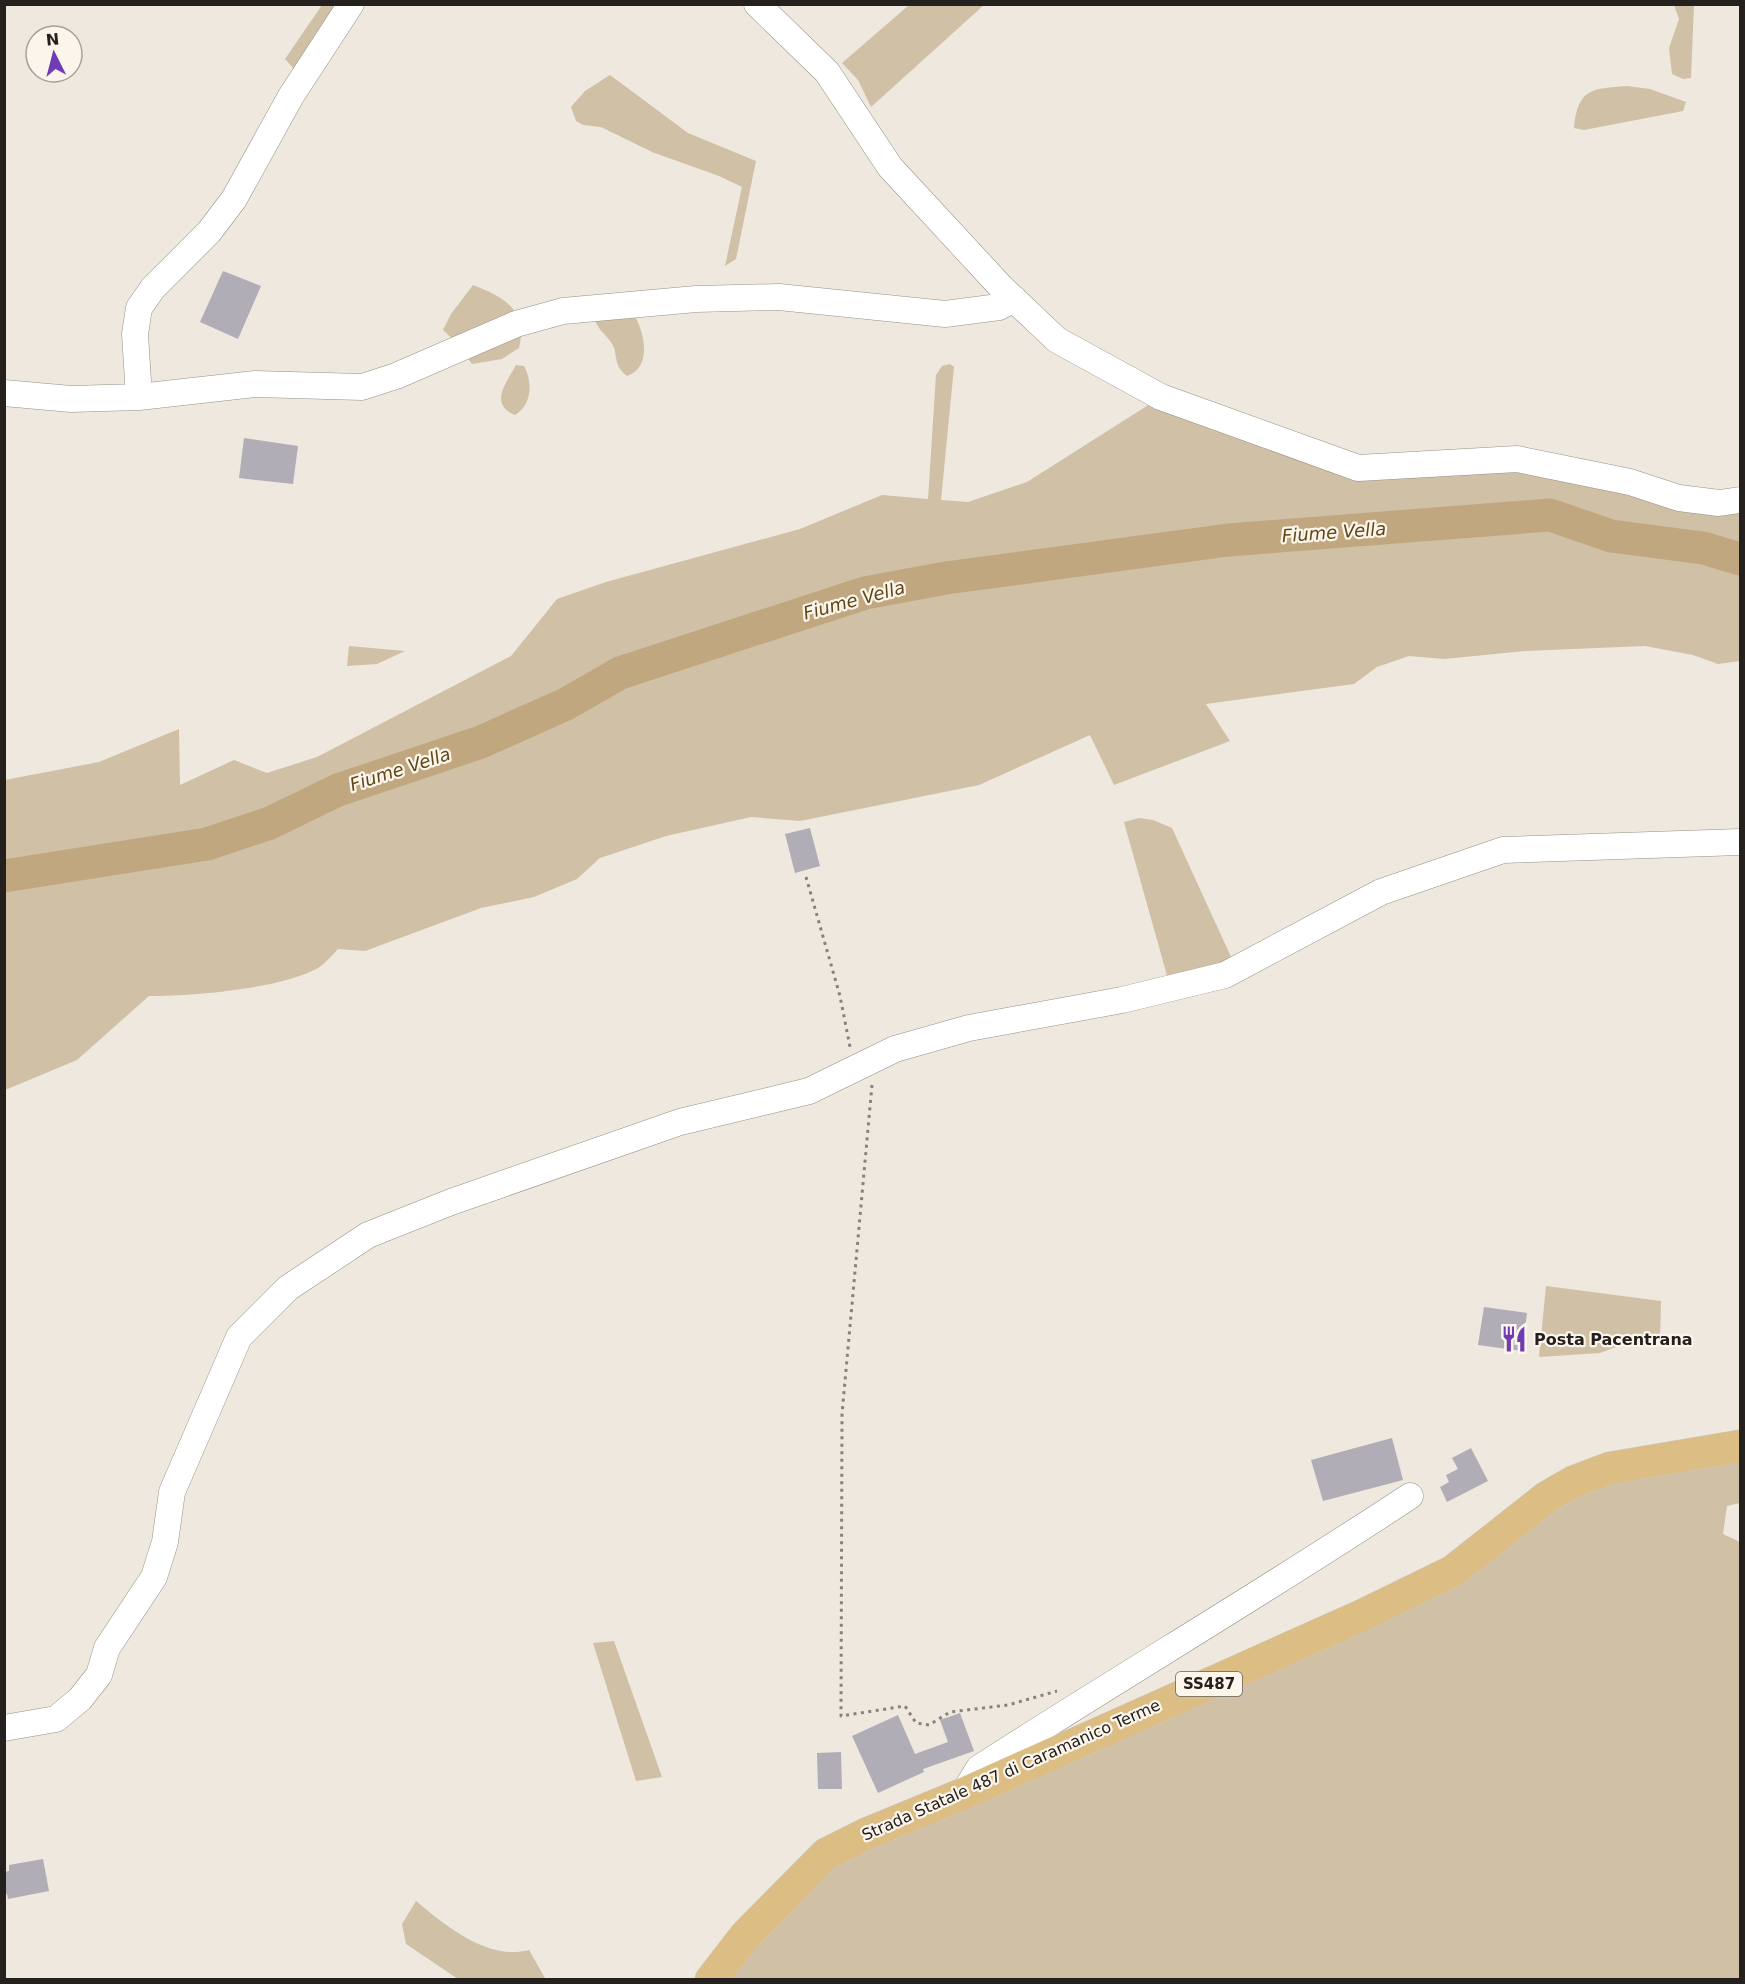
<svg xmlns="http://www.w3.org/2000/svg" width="1745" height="1984" viewBox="0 0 1745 1984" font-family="'DejaVu Sans',sans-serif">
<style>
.green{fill:#d0c0a5}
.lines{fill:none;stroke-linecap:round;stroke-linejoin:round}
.river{stroke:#c0a77f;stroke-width:33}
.building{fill:#b0adb6}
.minor-casing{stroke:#969088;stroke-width:27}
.major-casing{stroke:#cac9c9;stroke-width:33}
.path{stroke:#86827c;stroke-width:3;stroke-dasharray:3 4.5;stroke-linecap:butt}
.minor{stroke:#fff;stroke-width:26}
.major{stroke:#dcbd83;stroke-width:32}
.labels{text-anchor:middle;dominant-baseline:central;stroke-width:4.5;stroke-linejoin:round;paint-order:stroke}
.shield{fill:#fbf5ec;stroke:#64605b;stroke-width:1.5}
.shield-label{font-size:15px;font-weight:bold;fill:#23201d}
.poi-label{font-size:16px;font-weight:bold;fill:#23201d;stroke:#fbf5ec;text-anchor:start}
.street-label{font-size:16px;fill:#23201d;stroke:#fbf5ec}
.water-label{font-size:18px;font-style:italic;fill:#604616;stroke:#fbf5ec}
</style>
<rect width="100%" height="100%" fill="#eee8de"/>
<path class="green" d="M322,5h27l-54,65 -10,-11z
M909,5h75l-113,102 -13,-27 -16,-17z
M1674,5h20l-3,73 -8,1 -11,-5 -3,-26 10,-29z
M610,75l78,58 68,28 -20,98 -11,7 17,-79 -23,-11 -67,-24 -51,-25 -18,-2 -7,-4 -5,-14 14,-16z
M1627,86l23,3 36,13 -3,9 -99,19 -10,-2c4,-40 17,-39 53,-42z
M473,285c32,12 55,26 46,63l-17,11 -30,5 -16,-22 -13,-12 8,-16z
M630,308c13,18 25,58 -3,68 -16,-12 -7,-23 -17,-35 -6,-8 -11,-11 -15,-20z
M950,364l4,3 -13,133 27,2 59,-20 134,-85 197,71 159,-9 223,41v161l-22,3 -25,-9 -48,-9 -120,5 -81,8 -35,-3 -32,11 -23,17 -148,20 24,37 -116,44 -24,-50 -111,50 -179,36 -49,-4 -85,19 -66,22 -23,21 -43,18 -53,11 -116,43 -27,-2c-6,6 -13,15 -20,19 -37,21 -127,28 -169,28l-72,64 -72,30v-310l94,-18 80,-33 1,56 54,-25 33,13 50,-16 194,-101 46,-57 49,-17 194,-53 82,-34 46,4 8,-124 6,-9z
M516,365l8,1c9,16 8,39 -9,49 -27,-11 -8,-33 1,-50z
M349,646l56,5 -28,13 -30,2z
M1139,818l14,2 19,8 60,131 -64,20 -44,-157z
M1546,1286l115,15 -1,41 -39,3 -21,8 -61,4z
M1740,1446v57l-13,3 -4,28 17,8v437l-1029,1 95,-107 557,-258 185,-118z
M614,1641l48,136 -26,4 -43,-138z
M416,1901c30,25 72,60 113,49l16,28 -87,1 -52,-35 -4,-20z"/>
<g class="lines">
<path class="river" d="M4,876l203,-32 63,-21 68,-33 143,-48 85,-38 54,-31 245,-80 81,-15 282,-38 322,-25 61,21 92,12 37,11"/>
</g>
<path class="building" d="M223,271l38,15 -23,53 -38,-17z
M244,438l54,8 -5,38 -54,-6z
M810,828l10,38 -25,7 -10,-39z
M1484,1307l43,6 -5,38 -44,-6z
M1392,1438l11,42 -80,21 -12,-41z
M1471,1448l17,33 -41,21 -7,-15 9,-5 -3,-7 12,-6 -6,-11z
M960,1713l14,38 -51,18 1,3 -46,21 -26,-57 46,-21 17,39 33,-12 -8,-22z
M841,1752l1,37h-24l-1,-36z
M43,1859l6,32 -41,8 -1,-5 -3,1v-23l5,-1v-6z"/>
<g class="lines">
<g class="minor-casing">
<path id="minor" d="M757,4l70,68 63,95 111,120 56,53 104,57 197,71 159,-9 113,23 49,16 40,5 21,-3
M4,393l67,6 68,-2 116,-13 107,3 34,-11 120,-52 47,-13 133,-12 83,-2 166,17 54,-7 15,-8
M139,397l-4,-63 4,-26 14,-20 56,-56 25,-33 57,-103 60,-92
M4,1728l52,-9 24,-20 19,-24 8,-27 47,-71 11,-35 7,-50 67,-155 49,-49 80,-53 83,-33 229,-80 129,-31 86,-42 74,-21 153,-28 103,-25 156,-83 122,-42 237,-8
M963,1794l16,-26c143,-92 289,-178 431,-272"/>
</g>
<g class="major-casing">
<path id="major" d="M711,1980l34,-44 81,-82 40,-20 97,-40 400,-179 90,-44 94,-74 26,-15 37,-14 130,-22"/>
</g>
<path class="path" d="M806,877l34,119 10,51
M872,1085l-30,329 -1,302 64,-10 11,17 13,2 21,-13 58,-7 49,-14"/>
<use href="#minor" class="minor"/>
<use href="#major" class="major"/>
</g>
<defs>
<g id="restaurant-bare" transform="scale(2.07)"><path d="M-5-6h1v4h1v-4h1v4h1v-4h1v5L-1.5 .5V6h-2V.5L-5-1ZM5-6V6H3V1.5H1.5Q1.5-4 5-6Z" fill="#713cb3" stroke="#fbf5ec" stroke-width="2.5" paint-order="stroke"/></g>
</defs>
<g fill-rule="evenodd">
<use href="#restaurant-bare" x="1514" y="1339"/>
</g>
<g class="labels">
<rect class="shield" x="1176" y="1672" width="66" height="24" rx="4.5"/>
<g class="shield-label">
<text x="1209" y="1684">SS487</text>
</g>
<g class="poi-label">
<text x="1534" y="1339">Posta Pacentrana</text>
</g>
<g class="street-label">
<text transform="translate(1011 1770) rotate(-24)">Strada Statale 487 di Caramanico Terme</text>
</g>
<g class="water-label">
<text transform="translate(1334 532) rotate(-4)">Fiume Vella</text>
<text transform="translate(854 600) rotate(-15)">Fiume Vella</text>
<text transform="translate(400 769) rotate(-18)">Fiume Vella</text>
</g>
</g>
<rect width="1745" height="1984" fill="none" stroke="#23201d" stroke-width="12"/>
<g transform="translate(54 54) rotate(354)"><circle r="28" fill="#fbf5ec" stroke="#a5a099" stroke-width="1.5"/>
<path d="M0-4.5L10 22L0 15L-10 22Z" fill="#713cb3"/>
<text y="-9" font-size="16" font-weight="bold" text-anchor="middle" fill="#23201d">N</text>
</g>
</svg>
